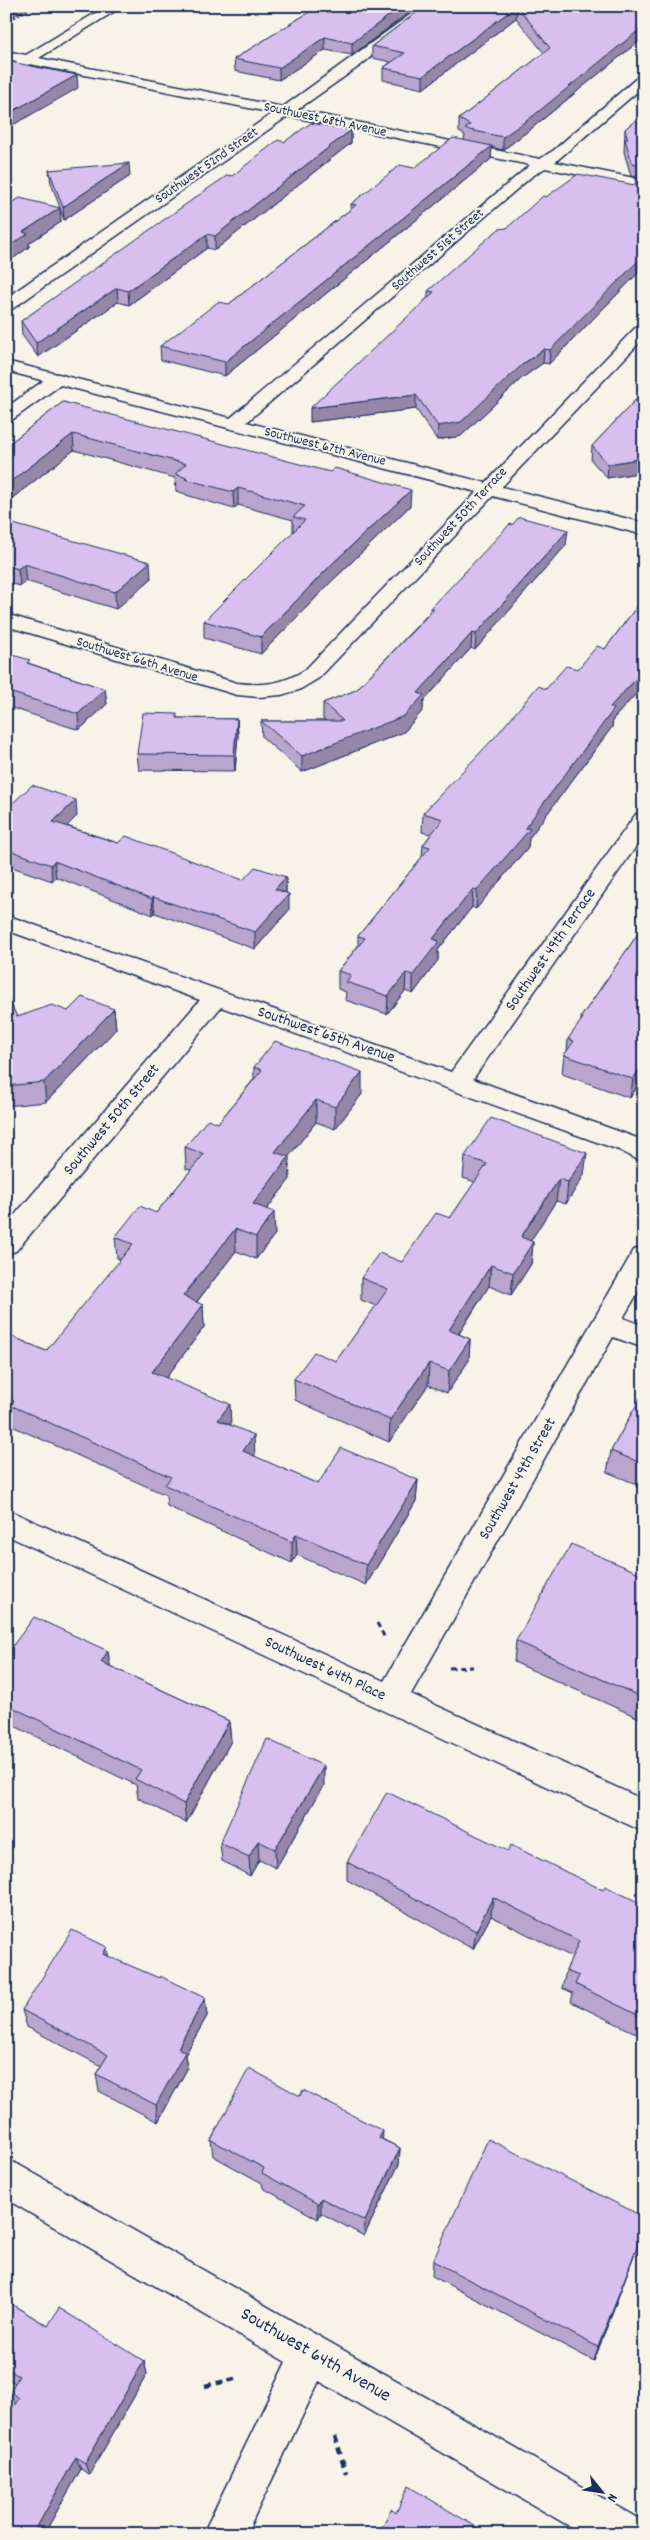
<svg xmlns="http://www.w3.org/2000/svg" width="650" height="2540" viewBox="0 0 650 2540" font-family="Dekko,sans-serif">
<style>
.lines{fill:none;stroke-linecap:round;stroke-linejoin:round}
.street-casing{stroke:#1b2f5e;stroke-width:3}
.secondary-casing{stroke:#1b2f5e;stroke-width:3}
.path-far2{stroke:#1b2f5e;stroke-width:2;stroke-dasharray:2.5 2;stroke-linecap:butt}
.path-far1{stroke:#1b2f5e;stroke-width:3;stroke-dasharray:5.5 4;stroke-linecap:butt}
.path{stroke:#1b2f5e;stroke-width:4.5;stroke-dasharray:7 5;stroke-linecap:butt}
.street{fill:#f7f3e8;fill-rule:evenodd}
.secondary{fill:#f7f3e8;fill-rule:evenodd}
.wall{fill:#b9a5ce;stroke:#1b2f5e}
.shaded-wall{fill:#9686a8;stroke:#1b2f5e}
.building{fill:#d7c0f0;stroke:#1b2f5e}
.labels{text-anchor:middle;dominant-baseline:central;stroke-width:4;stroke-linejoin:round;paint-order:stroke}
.far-street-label{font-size:14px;fill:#1b2f5e;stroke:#f7f3e8}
.street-label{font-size:16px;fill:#1b2f5e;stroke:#f7f3e8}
.near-street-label{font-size:19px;fill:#1b2f5e;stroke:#f7f3e8}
</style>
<rect width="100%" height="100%" fill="#f7f3e8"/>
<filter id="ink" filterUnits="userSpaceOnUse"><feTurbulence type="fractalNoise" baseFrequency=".02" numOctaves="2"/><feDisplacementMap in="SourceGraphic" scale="10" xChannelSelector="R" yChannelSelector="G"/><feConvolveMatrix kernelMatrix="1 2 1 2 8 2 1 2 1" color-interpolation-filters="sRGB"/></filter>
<g filter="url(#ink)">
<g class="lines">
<g class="street-casing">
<path id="street" d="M107,6h16l-84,52 244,49 139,-101h15l-43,31 -33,28 -64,45 243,49 14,-9 85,-74 5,-1v11l-89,76 89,18v8l-99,-20 -14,9 -291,251h-12l-3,-4 3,-4 302,-255 -242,-49 -276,193 -6,2v-13l267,-185 -243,-49 -10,5 -7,-4 4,-4 -11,-2v-8l20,4z
M644,323v15l-325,340 -20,12 -18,5 -22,2 -22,-2 -231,-69v-12l231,69c26,3 46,1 68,-13l333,-345z
M57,374l6,1 3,4 -3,4 -51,37 -6,1v-13l45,-33z
M644,812v23l-171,244 164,59 7,4v21l-25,-13 -398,-143 -205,244 -10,3v-29l194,-225 -194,-70v-15l445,157 185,-258z
M644,1247v35l-21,36 21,8v22l-31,-11 -202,357 233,106v32l-638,-297v-26l378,172 250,-431z
M6,2159l13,6 620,354 5,15h-61l-264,-153 -73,153h-43l83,-172 -280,-163z"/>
</g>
<g class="secondary-casing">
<path id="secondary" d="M6,361l638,162v12l-638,-164z"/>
</g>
<path class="path-far2" d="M6,22l28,-16"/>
<path class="path-far1" d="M377,1623l8,15
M449,1668l24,-1"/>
<path class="path" d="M205,2386l34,-8
M335,2436l11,37"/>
<use href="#street" class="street"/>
<use href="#secondary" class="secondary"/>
</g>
<path class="wall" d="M319,6h99l-66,49 -27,-5 -46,30 -44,-9 -1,-12z
M425,6h219v31l-112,91 -29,22 -12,-3v12l-266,217 -64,-16 -1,-14 69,-42 122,-95v-5l113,-64 1,-5 -6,-3v-13l85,-66 -28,-35 -93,71 -40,-9v-12l8,-6 -19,-4v-12z
M644,113v149l-2,3 -1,5 -92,94 -6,-1 -21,15 -61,58 -24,4 -21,-31 -106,13 118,-125v-6l118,-94 89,-12 1,-8 -5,-1 -7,-24 1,-23z
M351,130v13l-136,107 -8,-2 -78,57 -11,-3 -80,55 -16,-22 -1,-14 211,-145 52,-34z
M49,170l81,6 -66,44 -4,-11 1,13 -32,21v4l-21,15 1,5 -3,1 4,-64 50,4 -9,-25z
M644,391v81l-37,6 -16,-18 1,-14z
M63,402l347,104 -78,75 -71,73 -57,-16v-17l89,-89v-12l-55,-15 -4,4 -48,-14v-1l-10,-3 -1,-13 -101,-28 -68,53v-57z
M6,522l145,57 -35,30 -90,-28 -6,5 -14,-4z
M566,545l-91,105 -4,-2 -48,54v8l-19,22 -102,40 -40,-35 -1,-16h65l-3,-2v-16l33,-13 74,-78 1,-4z
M644,597v88l-31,34 -1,8 -83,111 -1,9 -52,62 -4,-2 -34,43v10l-25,34 -8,-3 -18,23 -42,-14 1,-8 -8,-3v-18l20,-25v-10l64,-79 1,-12 8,-11 -9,-2 1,-19 123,-124 32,-20 27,-20z
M6,653l25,11 74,25 2,15 -28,26 -73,-24z
M177,718l60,1 1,16 -3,36 -96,-1 -2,-16z
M6,800l7,3 64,13 -10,10 51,17 125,37 43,-3v16l3,17 -34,39 -100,-36 -2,2 -97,-38 -4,4 -46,-16z
M644,925v151l-14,22 -68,-24 2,-19 3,-4 1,-12 13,-17v-5z
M6,994l11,23 51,-6 46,-2 2,20 -70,73 -40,4z
M254,1067l108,27 -27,35 -19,-7 -28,35 2,22 -23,30 8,25 -19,25 -20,-8 -40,52 7,2 1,22 -38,51 65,48 24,31 63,27 100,-4 -2,21 -50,84 -69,-30 -5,8 -125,-57 -1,-11 -152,-68 -2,-7 -6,-3v-83l40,17 75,-91 -4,-2 -2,-21 41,-24 35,-43 -5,-1 -1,-22 33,-24 36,-44z
M465,1156l119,19 -18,29 -10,-3 -26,40 3,1 -2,22 -20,31 -22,-9 -30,48 11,5 -1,21 -22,33 -19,-8 -39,57 -94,-42 -1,-21 42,-18 40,-55 -15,-6v-22l41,-16 48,-44 25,-36 -12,-4z
M644,1391v99l-8,-3v-3l-29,-12 4,-21z
M644,1575v134l-5,9 -125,-56 2,-21z
M108,1651l2,15 119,55 2,20 -45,82 -48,-25 -2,-13 -130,-63v-67z
M324,1785l-48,83 -17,-8 -9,16 -28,-15 -2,-18z
M508,1851l95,39 41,15v132l-73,-35 2,-9 -11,-5 4,-17 6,-14 -81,-41 -18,33 -126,-69v-18z
M108,1957l97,41 2,18 -22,39 2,14 -29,53 -59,-31 -3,-17 5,-8 -74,-39 -5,-17z
M382,2139l18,9 -1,16 -35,72 -43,-23 -3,6 -55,-31 -1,-5 -49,-27 -2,-16z
M642,2234l-48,127 -162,-85 1,-15z
M6,2301l42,25 96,35 3,13 -58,101 -8,-6 -37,65h-38l9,-130 -5,-13 5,-8 -9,-5z"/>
<path class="shaded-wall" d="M6,6h25l-25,14z
M402,6h16l-66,49v-12z
M517,6l-1,12 -93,71v-13z
M644,26v11l-112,91 -29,22v-13z
M325,37v13l-46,30v-12z
M77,75l1,13 -72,41v-14z
M351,130v13l-136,107v-14z
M492,146l-1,13 -266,217v-14z
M129,163l1,13 -66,44 -1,-13z
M60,208l1,14 -32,21v4l-21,15 1,5 -3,1v-20l17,-16z
M207,234v14l-78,57 -1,-14z
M644,250v12l-2,3 -1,5 -92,94 1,-14z
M117,288l1,14 -80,55 -2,-14z
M544,349l-1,14 -21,15 -61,58 -24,4 1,-14z
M416,395v14l-106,13v-14z
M73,434l1,16 -68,53v-18z
M644,458v14l-37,6 1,-14z
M238,488v17l-4,4 -1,-17z
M411,490l-1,16 -78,75 -71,73v-17l71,-73z
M568,530l-2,15 -91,105 1,-16z
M150,562l1,17 -35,30 -1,-17z
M24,564l2,17 -6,5 -2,-17z
M472,633l-1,15 -48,54v8l-19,22 -102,40v-16l116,-63z
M644,670v15l-31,34 -1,8 -83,111 -1,9 -52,62 1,-19 48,-62 85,-121z
M105,689l2,15 -28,26 -1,-16z
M237,719l1,16 -3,36 -1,-16z
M76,800l1,16 -22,22 -2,-16z
M54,861l2,16 -4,4 -1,-16z
M286,877v16l-11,-4z
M473,889l-1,18 -34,43v10l-25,34v-19l20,-36z
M289,894v16l-34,39v-17z
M153,897l2,16 -2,2 -1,-16z
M406,973l-1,18 -18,23 1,-18z
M114,1009l2,20 -70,73 -2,-20z
M644,1062v14l-14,22 3,-19z
M362,1072v22l-27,35v-22z
M316,1100v22l-41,52v-22z
M587,1153l-3,22 -18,29 2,-22z
M289,1157l1,22 -36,47 -1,-22z
M559,1179l-3,22 -37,58 2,-22z
M274,1212l1,22 -19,25v-22z
M235,1229l1,22 -52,67 -1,-22z
M533,1242l-2,22 -20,31 2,-22z
M491,1265l-2,21 -42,65 2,-21z
M203,1305l1,22 -50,67 -2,-22z
M470,1339l-1,21 -22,33 2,-22z
M429,1363l-1,22 -39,57 1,-22z
M230,1404l1,21 -13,-5z
M254,1435l1,22 -12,-6z
M418,1480l-2,21 -50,84v-20z
M296,1534l1,21 -5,8v-21z
M108,1651l3,20 -10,-9z
M644,1698v11l-5,9z
M229,1721l2,20 -45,82 -2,-19z
M324,1766v19l-48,83 -1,-19z
M258,1841l1,19 -9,16 -1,-19z
M493,1897l-2,19 -18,33 3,-18z
M107,1947l3,18 -7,-11z
M205,1998l2,18 -22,39 2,14 -29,53 -2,-17 22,-57z
M383,2131l-1,17 -3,-10z
M400,2148l-1,16 -35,72 1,-15z
M321,2198v15l-3,6v-15z
M644,2229l-2,5 -48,127 4,-14z
M144,2361l3,13 -58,101 -4,-12z
M76,2457l5,12 -37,65h-11z"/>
<path class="building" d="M319,6h83l-50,37 -27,-6 -46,31 -45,-9z
M425,6h92l-94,70 -40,-8 22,-15 -33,-7z
M517,6h127v20l-111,90 -30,21 -38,-8 5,-4 -11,-6 91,-71z
M6,61l71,14 -71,40z
M644,113v53l-12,-3 -7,-24h3l-3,-10z
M311,123l40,7 -136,106 -8,-2 -79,57 -11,-3 -81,55 -15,-22 185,-131 22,-15 4,1 46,-36 6,2z
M453,138l39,8 -267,216 -65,-16 58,-44 11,2 127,-99 -5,-1 49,-39 14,3z
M129,163l-66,44 -14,-37z
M578,174l62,12 -4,-11 8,1v74l-6,6 4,1 -92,93 -6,-1 -21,15 -62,58 -23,4 -22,-31 -106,13 124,-116 -6,-1 60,-53 11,-9 8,-1 36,-32 3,1z
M20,198l40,10 -37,24 5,2 -22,14v-44h4z
M644,391v67l-36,6 -16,-18z
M63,402l267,70 5,-4 76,22 -79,74 -71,73 -57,-16 101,-101 -12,-3 12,-11 -67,-18 -5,4 -48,-13 2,-1 -12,-4 11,-10 -113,-30 -67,51v-39z
M519,517l49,13 -92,104 -4,-1 -54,60 6,2 -20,21 -102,40 -41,-35h82l-20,-18 33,-13 78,-81 -3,-1 79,-84 2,1z
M6,522l144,40 -35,30 -91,-28 -6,5 -12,-4z
M644,597v73l-34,37 4,2 -89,119 5,1 -53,61 -4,-1 -40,50 6,2 -26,34 -7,-2 -18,23 -42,-14 5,-7 -13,-4 27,-33 -7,-2 72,-89 -7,-2 20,-26 -20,-6 72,-76 43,-51 8,3 20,-23 12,3 19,-23 8,3z
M6,653l24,7 -3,3 78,26 -27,25 -72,-23z
M143,713l34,1v4l60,1 -3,36 -97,-1z
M32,785l44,15 -23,22 65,21 8,-7 117,44 12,-13 31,10 -11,12 14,5 -34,38 -102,-35 -1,2 -98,-38 -3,4 -45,-16v-49l7,3z
M644,925v137l-11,17 -69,-24 10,-14 -6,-2 15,-21 -2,-1z
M6,994l11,23 35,-12 16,6 14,-14 32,12 -70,73 -38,4z
M275,1041l87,31 -27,35 -19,-7 -41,52 14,5 -36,47 21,8 -18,25 -21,-8 -52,67 20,9 -51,67 78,32 -12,16 36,15 -11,16 75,33 23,-36 77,32 -52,85 -70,-31 -4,8 -127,-57 6,-8 -161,-72 4,-4 -8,-4v-63l40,17 87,-107 -18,-7 25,-31 16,7 48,-59 -19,-7 23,-28 10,4 44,-53 -8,-3z
M491,1118l96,35 -19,29 -9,-3 -38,58 12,5 -20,31 -22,-8 -42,65 21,9 -21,32 -20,-8 -39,57 -96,-41 20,-27 22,9 52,-72 -27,-11 18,-25 23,9 34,-49 14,5 37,-54 -22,-8z
M644,1391v77l-4,-2 1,-3 -30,-12z
M571,1544l73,31v123l-128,-57z
M34,1617l74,34 -7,11 128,59 -45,83 -49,-25 6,-9 -135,-66v-49z
M267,1739l57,27 -49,83 -17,-8 -9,16 -29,-14z
M387,1792l121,59 3,-6 92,45 2,-4 39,19v113l-69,-34 4,-8 -13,-5 13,-30 -86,-44 -17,34 -129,-69z
M72,1930l35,17 -4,7 56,24 1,-2 45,22 -27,50 7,4 -29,53 -60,-31 12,-19 -86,-45z
M249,2068l51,28 3,-6 80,41 -4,7 21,10 -35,73 -44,-23 -3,6 -56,-31 2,-5 -53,-28z
M488,2139l156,78v12l-46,118 -165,-86z
M6,2301l42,25 11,-18 85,53 -59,102 -9,-6 -43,77h-27v-115l13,-21 -9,-7 9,-15 -13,-8z
M408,2486l80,48h-109l12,-25 5,4z"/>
</g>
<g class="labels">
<g class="far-street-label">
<text transform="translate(325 120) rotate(12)">Southwest 68th Avenue</text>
<text transform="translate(207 166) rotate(-35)">Southwest 52nd Street</text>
<text transform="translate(438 250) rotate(-41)">Southwest 51st Street</text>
<text transform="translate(325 447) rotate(14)">Southwest 67th Avenue</text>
<text transform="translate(461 517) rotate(-47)">Southwest 50th Terrace</text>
<text transform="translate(137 660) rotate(17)">Southwest 66th Avenue</text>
</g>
<g class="street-label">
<text transform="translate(551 950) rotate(-55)">Southwest 49th Terrace</text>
<text transform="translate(326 1035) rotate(19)">Southwest 65th Avenue</text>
<text transform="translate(112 1120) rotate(-50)">Southwest 50th Street</text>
<text transform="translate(518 1479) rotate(-60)">Southwest 49th Street</text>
<text transform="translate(325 1669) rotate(25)">Southwest 64th Place</text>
</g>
<g class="near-street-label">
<text transform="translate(315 2356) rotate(30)">Southwest 64th Avenue</text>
</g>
</g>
<rect width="650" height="2540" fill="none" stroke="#f7f3e8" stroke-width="25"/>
<rect x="12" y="12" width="625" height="2515" fill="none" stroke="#1b2f5e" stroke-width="2" filter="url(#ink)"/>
<g transform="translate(602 2492) rotate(120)" stroke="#f7f3e8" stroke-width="4" paint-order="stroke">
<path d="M0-4L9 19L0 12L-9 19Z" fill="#1b2f5e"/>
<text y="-8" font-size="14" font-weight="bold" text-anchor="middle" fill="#1b2f5e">N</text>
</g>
</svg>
